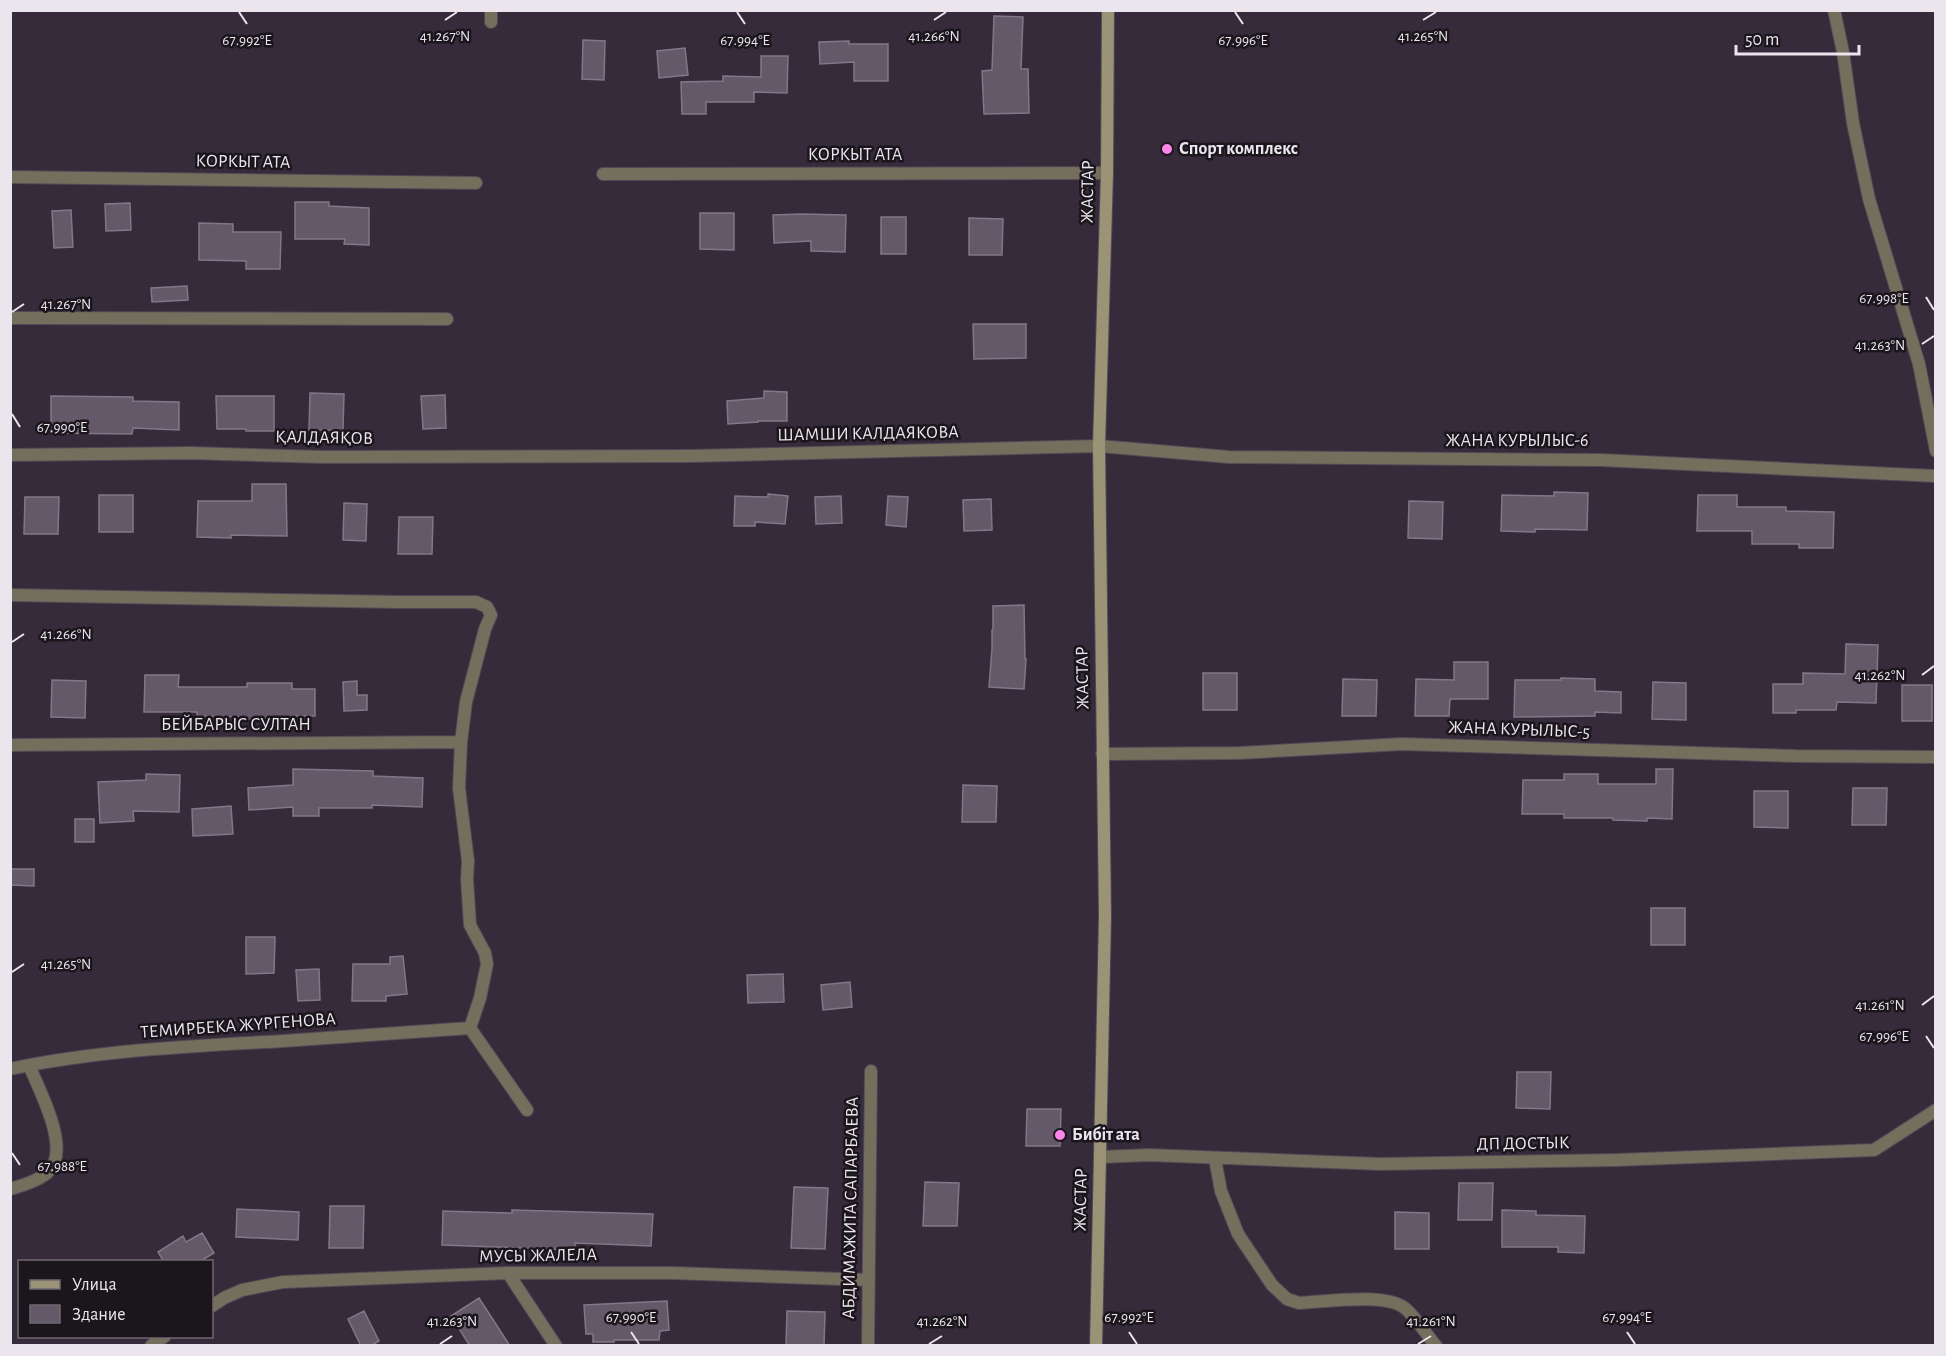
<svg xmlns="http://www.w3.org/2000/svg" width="1946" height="1356" viewBox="0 0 1946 1356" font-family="'Alegreya Sans',sans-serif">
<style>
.building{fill:#645969;stroke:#827788;stroke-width:1.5}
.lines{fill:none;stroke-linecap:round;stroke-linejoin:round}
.street-casing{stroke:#524957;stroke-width:14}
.secondary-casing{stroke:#524957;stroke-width:14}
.street{stroke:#746f5d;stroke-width:12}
.secondary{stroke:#9b9375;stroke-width:12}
.ticks{fill:none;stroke:#ebe5ee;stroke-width:2}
.poi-dot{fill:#fa87e7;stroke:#1a161c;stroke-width:2}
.labels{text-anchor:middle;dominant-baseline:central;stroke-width:5;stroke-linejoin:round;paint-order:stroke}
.poi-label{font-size:18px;font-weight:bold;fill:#ebe5ee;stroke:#1a161c;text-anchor:start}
.street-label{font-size:18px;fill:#ebe5ee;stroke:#1a161c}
.ticks-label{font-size:15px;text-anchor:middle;fill:#ebe5ee;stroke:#1a161c;stroke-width:5;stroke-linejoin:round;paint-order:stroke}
</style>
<rect width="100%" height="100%" fill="#352b3a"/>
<path class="building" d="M994,16l29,1 -2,52h7l1,44 -45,1 -2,-43 10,-1z
M583,40l22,1 -1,39 -22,-1z
M849,41v3h39v37h-34v-19l-34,2 -1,-22z
M685,48l3,27 -29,3 -2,-27z
M761,56h27l-1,37 -33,-1v10h-48v12h-24l-1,-32 42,-1v-5l38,1z
M295,202h34v4l40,2v37l-25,-1 1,-5h-50z
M130,203l1,27 -25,1 -1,-27z
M71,210l2,37 -19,1 -2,-37z
M700,213h34v37l-34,-1z
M801,214l45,1 -1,37 -34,-1v-10l-37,2 -1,-28z
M881,217h25v37h-25z
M969,218l34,1 -1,36h-33z
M199,223l34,1v8h48l-1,37h-34v-8l-47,-1z
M187,286l1,14 -36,2 -1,-14z
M973,324h53v34l-52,1z
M764,391l23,1v29h-29v1l-30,2 -1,-23 37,-3z
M310,393l34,1 -1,36h-34z
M445,395l1,33 -23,1 -2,-33z
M51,396l82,1v4l46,1v28l-46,-2 -1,6 -81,-1z
M216,396h58v35h-28v-2h-29z
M252,484h34l1,52 -56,-1v3l-34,-1 1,-36h54z
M1554,492l34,1 -1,37 -52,-1v3l-34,-1 1,-36 52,1z
M768,494l20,2 -3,28 -30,-2v4h-21l1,-30 33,1z
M99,495h34v37h-34z
M1698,495h39v12h49v4l48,1 -1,36h-34v-4h-47v-13h-55z
M841,496l1,27 -26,1 -1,-27z
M888,496l20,1 -2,30 -20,-2z
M25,497h34l-1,37h-34z
M991,499l1,31 -28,1 -1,-31z
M1409,501l34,1 -1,37 -34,-1z
M344,503l23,1 -1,37 -23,-1z
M399,517h34l-1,37h-34z
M1024,605l1,54h1l-2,30 -35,-2 3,-38v-19l1,-1v-23z
M1846,644l32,1 -2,58 -39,-1 -1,8h-40v3h-23v-29h30v-11l42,1z
M1454,662h34v37h-38l-1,17h-34l1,-37 38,1z
M1203,673h34v37h-34z
M145,675h34l-1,12h69v-4h45v6h23v27h-23v4l-46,-1v-2l-49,-1v-4h-53z
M1561,678l34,1v12l26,1v21l-26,-1v4l-81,1 1,-37h46z
M1343,679l34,1 -1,36h-34z
M52,680l34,1 -1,37 -34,-1z
M357,681v14h10v15l-23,1 -1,-29z
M1653,682l33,1v37l-34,-1z
M1902,685h30v36h-30z
M293,769l80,2v5l50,2 -1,29 -50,-2v3h-53v8h-26v-9l-44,3 -1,-22 45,-3z
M1656,769h17l-1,50 -25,-1v3l-34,-1v-2h-49v-4h-42l1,-34h41v-6h34v10h58z
M146,774l34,1 -1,37 -46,-1 1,10 -34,2 -2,-41 48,-2z
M963,785l34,1 -1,36h-34z
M1853,788h34l-1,37h-34z
M1754,791h34v37l-34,-1z
M231,806l2,28 -40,2 -1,-27z
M75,819h19v23h-19z
M10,869h24v17l-24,-1z
M1651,908h34v37h-34z
M246,937h29l-1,36 -28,1z
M403,956l4,38 -21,2v5h-34l1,-37h37v-7z
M319,969l1,31 -22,1 -2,-31z
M783,974l1,28 -36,1 -1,-28z
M850,982l2,25 -29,3 -2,-25z
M1517,1072h34l-1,37 -34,-1z
M1027,1109h34l-1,37h-34z
M925,1182l34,1 -2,43h-34z
M1459,1183h34l-1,37h-34z
M794,1187l34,1 -3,61 -34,-1z
M330,1206h34l-1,42h-34z
M237,1209l62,3 -1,28 -62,-3z
M512,1210l141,4 -2,32 -76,-3v7l-133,-5 1,-34 69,2z
M1502,1210l34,1v4l49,1 -1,37 -26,-1v-5h-56z
M1395,1212l34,1v36h-34z
M202,1233l12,20 -15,9h-35l-6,-10 25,-16 3,6z
M479,1298l31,48h-40l-19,-30z
M667,1301l2,29 -9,1 -1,9h-45v2h-21v-8h-7l-2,-29z
M364,1311l15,30 -8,5h-10l-13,-27z
M787,1311l38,1 -1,34h-38z"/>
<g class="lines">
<g class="street-casing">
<path id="street" d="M491,10v12
M1834,10l9,42 10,71 16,76 50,165 17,87
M603,174l504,-1
M10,177l466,6
M10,318l437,1
M10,455l180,-2 133,4 368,-1 408,-10 130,11 372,3 335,16
M10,595l389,7h77l11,5 4,8 -6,14 -19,73 -5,40 -2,46 9,73 -1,18 3,46 15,28 2,11 -7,34 -10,30
M10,745l451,-3
M1102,754l137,-1 163,-9 394,12 140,1
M470,1028l57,82
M10,1069c90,-19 182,-23 273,-28 62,-4 125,-9 187,-13
M1100,1157l49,-2 232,9 235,-4 258,-10 62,-40
M1215,1159l6,32 17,43 34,51 15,14 12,4c26,-1 88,-11 107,6 11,10 20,25 30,37
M10,1189c11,-3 31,-9 39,-18 22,-23 -10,-81 -20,-106
M508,1273l48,73
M212,1306l12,-8 18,-8 41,-8 225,-9h165l196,7
M151,1346l14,-10
M868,1346l3,-275"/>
</g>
<g class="secondary-casing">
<path id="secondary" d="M1096,1346l9,-430 -6,-470 8,-273 1,-163"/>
</g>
<use href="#street" class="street"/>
<use href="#secondary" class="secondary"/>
</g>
<path class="ticks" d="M239,12l8,12M737,12l8,12M1235,12l8,12M445,20l12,-8M934,20l12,-8M1423,20l13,-8M1926,297l8,13M12,312l12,-8M1922,344l12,-8M12,414l8,13M12,642l12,-8M1922,675l12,-9M12,972l12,-8M1922,1005l12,-9M1926,1036l8,12M12,1153l8,12M631,1332l8,12M1129,1332l8,12M1627,1332l8,12M440,1344l12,-8M929,1344l13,-8M1418,1344l13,-8"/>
<g class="poi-dot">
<circle cx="1167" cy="149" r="6"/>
<circle cx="1060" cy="1135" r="6"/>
</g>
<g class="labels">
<g class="poi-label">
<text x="1179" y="149">Спорт комплекс</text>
<text x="1072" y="1135">Бибіт ата</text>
</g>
<g class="street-label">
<text x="855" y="155">КОРКЫТ АТА</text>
<text transform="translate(243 162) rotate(1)">КОРКЫТ АТА</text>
<text transform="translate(1088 192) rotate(-89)">ЖАСТАР</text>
<text transform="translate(868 434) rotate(-1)">ШАМШИ КАЛДАЯКОВА</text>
<text transform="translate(324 438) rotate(1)">ҚАЛДАЯҚОВ</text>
<text x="1517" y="441">ЖАНА КУРЫЛЫС-6</text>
<text transform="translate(1083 678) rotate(-91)">ЖАСТАР</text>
<text x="236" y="725">БЕЙБАРЫС СУЛТАН</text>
<text transform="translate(1519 730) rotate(2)">ЖАНА КУРЫЛЫС-5</text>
<text transform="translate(238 1026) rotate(-4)">ТЕМИРБЕКА ЖҮРГЕНОВА</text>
<text transform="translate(1523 1144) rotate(-1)">ДП ДОСТЫК</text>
<text transform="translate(1081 1200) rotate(-89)">ЖАСТАР</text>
<text transform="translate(851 1208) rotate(-89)">АБДИМАЖИТА САПАРБАЕВА</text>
<text transform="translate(538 1256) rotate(-1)">МУСЫ ЖАЛЕЛА</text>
</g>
</g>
<g class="ticks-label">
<text x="445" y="41">41.267°N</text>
<text x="934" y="41">41.266°N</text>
<text x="1423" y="41">41.265°N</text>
<text x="247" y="45">67.992°E</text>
<text x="745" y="45">67.994°E</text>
<text x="1243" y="45">67.996°E</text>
<text x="1884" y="303">67.998°E</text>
<text x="66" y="309">41.267°N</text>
<text x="1880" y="350">41.263°N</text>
<text x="62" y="432">67.990°E</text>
<text x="66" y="639">41.266°N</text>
<text x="1880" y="680">41.262°N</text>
<text x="66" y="969">41.265°N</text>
<text x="1880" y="1010">41.261°N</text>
<text x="1884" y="1041">67.996°E</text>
<text x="62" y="1171">67.988°E</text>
<text x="631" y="1322">67.990°E</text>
<text x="1129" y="1322">67.992°E</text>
<text x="1627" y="1322">67.994°E</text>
<text x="452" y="1326">41.263°N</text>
<text x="942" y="1326">41.262°N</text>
<text x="1431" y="1326">41.261°N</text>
</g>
<rect width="1946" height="1356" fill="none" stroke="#ebe5ee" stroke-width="24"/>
<rect x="18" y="1260" width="195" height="78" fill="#1a161c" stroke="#6e6970" stroke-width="1.5"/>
<rect x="30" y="1280" width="30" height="9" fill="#9b9375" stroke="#6e6970" stroke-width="1.5"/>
<text x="72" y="1290" font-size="18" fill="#ebe5ee">Улица</text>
<rect x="30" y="1305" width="30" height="18" fill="#645969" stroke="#6e6970" stroke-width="1.5"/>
<text x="72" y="1320" font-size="18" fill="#ebe5ee">Здание</text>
<path d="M1736 45v9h123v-9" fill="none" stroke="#ebe5ee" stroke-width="3"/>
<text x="1745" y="45" font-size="18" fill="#ebe5ee" stroke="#1a161c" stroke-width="4.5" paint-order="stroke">50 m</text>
</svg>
